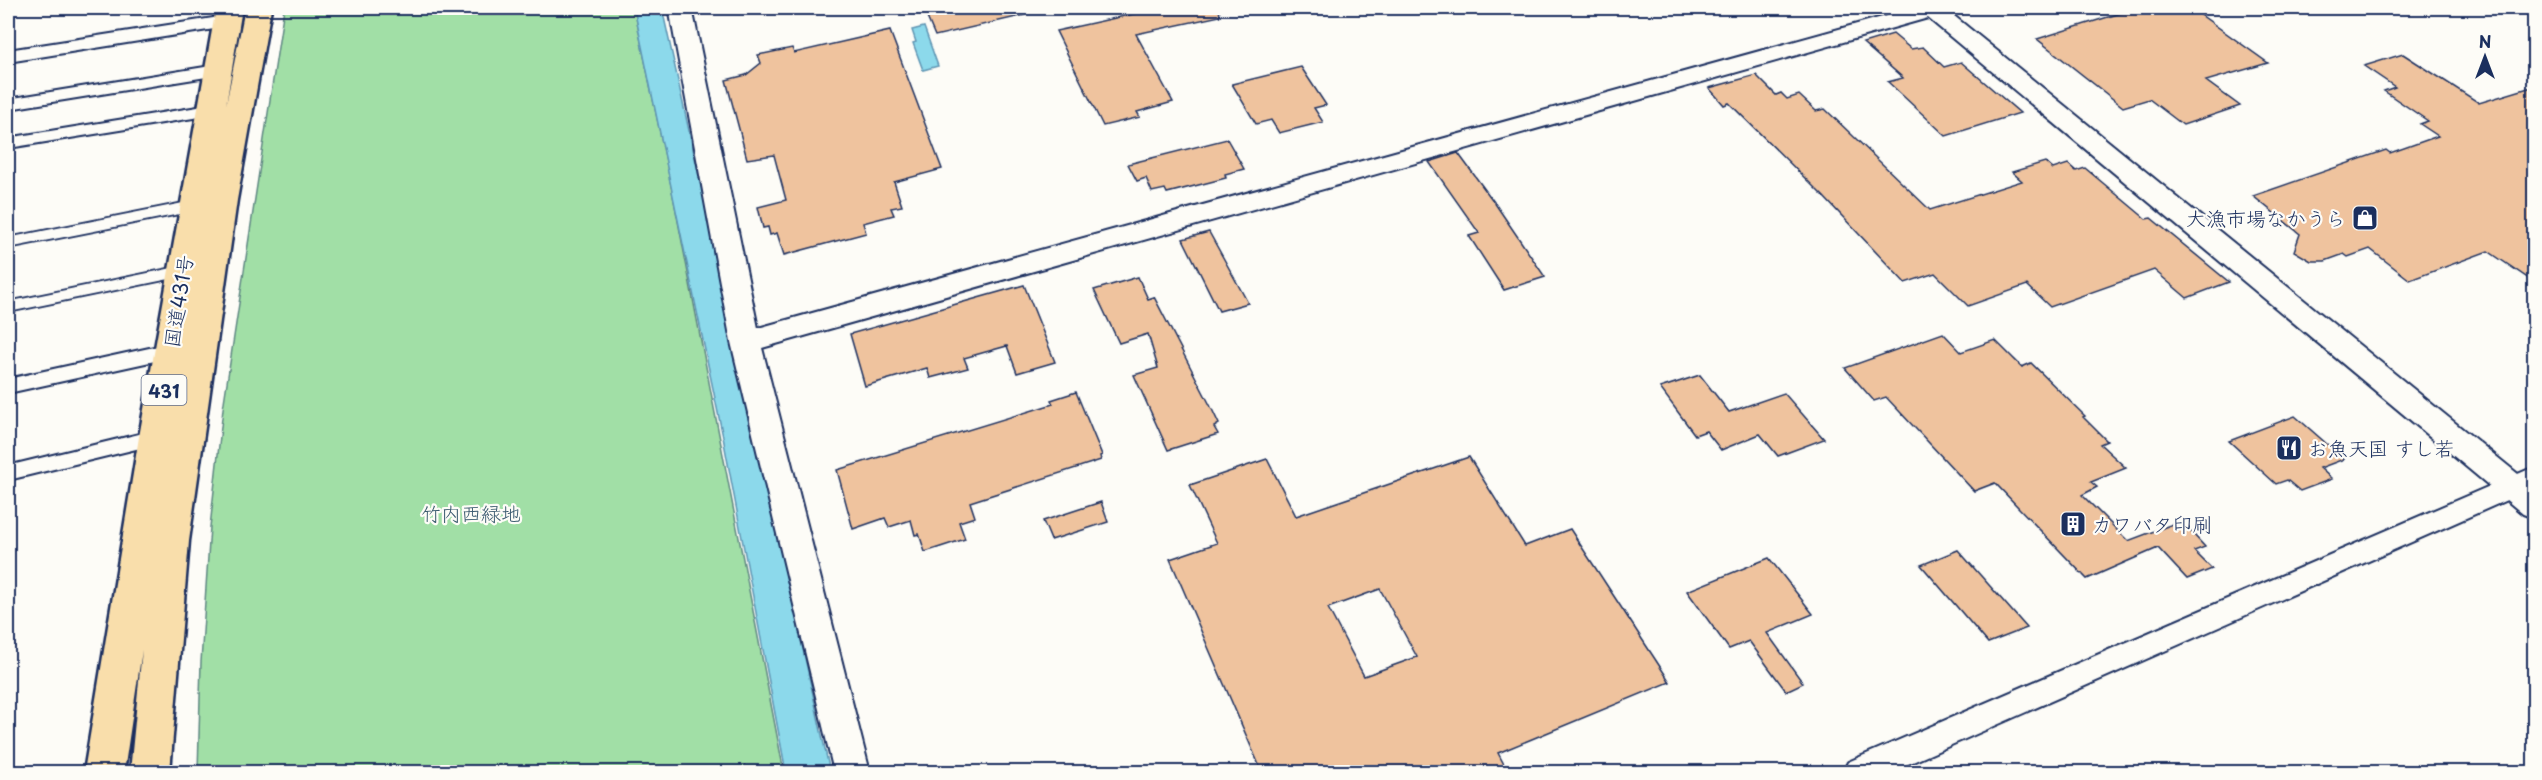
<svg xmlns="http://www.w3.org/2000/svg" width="2542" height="780" viewBox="0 0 2542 780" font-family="'Playpen Sans','Klee One',sans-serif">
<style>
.green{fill:#a1dfa6;stroke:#5e8782;stroke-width:1.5}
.water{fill:#8cd9eb;stroke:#5f95b3;stroke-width:1.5}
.building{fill:#efc39e;stroke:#1b2f5e;stroke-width:1.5;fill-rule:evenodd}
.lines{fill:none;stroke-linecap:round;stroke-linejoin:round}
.service-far1-casing{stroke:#1b2f5e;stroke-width:14}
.service-casing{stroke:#1b2f5e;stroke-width:18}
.minor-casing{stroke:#1b2f5e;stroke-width:4}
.tertiary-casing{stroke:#1b2f5e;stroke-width:4}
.trunk-casing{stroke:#1b2f5e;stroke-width:5}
.service-far1{stroke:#fdfcf7;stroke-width:10}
.service{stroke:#fdfcf7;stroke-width:14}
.minor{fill:#fdfcf7;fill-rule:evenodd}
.tertiary{fill:#fdfcf7;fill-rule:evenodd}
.trunk{fill:#f9deab;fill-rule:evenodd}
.labels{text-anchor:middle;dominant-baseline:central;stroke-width:4.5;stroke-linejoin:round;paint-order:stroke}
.shield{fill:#fdfcf7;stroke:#5f6c8c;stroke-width:1.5}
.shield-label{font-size:18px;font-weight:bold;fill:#1b2f5e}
.poi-label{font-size:20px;fill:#1b2f5e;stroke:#fdfcf7;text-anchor:start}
.street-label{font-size:20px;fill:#1b2f5e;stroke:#fdfcf7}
.park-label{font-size:20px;fill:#3c5b70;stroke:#fdfcf7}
</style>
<rect width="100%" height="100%" fill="#fdfcf7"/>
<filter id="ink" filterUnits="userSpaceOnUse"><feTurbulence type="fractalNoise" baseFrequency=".0167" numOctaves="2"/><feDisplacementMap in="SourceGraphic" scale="12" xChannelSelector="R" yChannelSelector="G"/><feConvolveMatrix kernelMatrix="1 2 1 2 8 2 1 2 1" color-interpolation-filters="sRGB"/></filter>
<g filter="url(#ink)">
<path class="green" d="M284,8h350l38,182 112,582h-586l3,-110 9,-135 13,-118z"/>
<path class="water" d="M634,8h28l168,764h-44l-63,-335z
M924,27l14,39 -15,4 -10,-27 3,-1 -4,-12z"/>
<path class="building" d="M923,8h102v7l-90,21z
M1161,8h58l1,8 -84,18 37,68 -36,10 3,5 -37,9 -47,-95z
M2137,8h54l77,55 -62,18 34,25 -57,19 -34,-26 -26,8 -86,-68z
M890,31l52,138 -48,13 8,24 -11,2 3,7 -31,8 3,10 -82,22 -7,-22 -7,2 -2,-8 -5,1 -5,-21 28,-7 -12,-45 -27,4 -21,-79 20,-5 15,-12 -3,-8 34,-7 2,5z
M1893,34l18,15 12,-2 21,20 17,-5 59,51 -74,23 -58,-54 15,-4 -40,-35z
M2403,54l76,49 56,-17v197l-47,-32 -78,29 -40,-31 -22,8 -4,-3 -19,7h-14l-17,-10 6,-17 -47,-38 133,-46 4,3 48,-17 -18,-12 8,-3 -44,-30 11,-4 -31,-21z
M1301,67l25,38 -12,3 9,14 -44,11 -8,-13 -15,4 -24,-40z
M1756,75l20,20 5,-2 6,6 12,-4 17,16 9,-2 105,101 92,-29 -10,-9 33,-10 8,7 15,-5 8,7 9,-3 61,51 5,-1 78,64 -42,16 -33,-28 -104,37 -23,-22 -59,21 -33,-33 -30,10 -81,-86 -95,-94 -5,2 -15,-17z
M1227,139l17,30 -19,5 1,4 -59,15 -2,-4 -13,3 -6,-14 -9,3 -9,-17z
M1458,153l36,49 51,75 -41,13 -35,-54 10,-3 -50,-71z
M1209,232l16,29 23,42 -29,8 -36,-72z
M1138,277l10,22 6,-2 56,108 9,19 -5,3 4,7 -50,16 -34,-75 24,-7 -10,-34 -29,9 -25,-53z
M1024,285l31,77 -38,11 -10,-27 -43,12 4,10 -38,10 -3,-10 -62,18 -15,-52z
M1943,333l18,19 34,-12 27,27 9,-4 54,53 -2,1 24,24 -7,3 26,24 -35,14 6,5 -15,8 46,46 53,-20 24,26 -11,4 18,18 -25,10 -29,-31 -71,31 -92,-96 -21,8 -88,-94 -12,4 -29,-33z
M1700,375l29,37 55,-19 40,46 -46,17 -18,-22 -39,16 -15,-19 -11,4 -35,-47z
M1076,392l26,63 -2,1 1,4 -131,42 5,15 -16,5 6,17 -40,13 -6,-18 -4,1 -4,-15 -22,7 -4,-9 -32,11 -16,-59 216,-66 -2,-4z
M2295,416l49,43 -24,9 12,11 -32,12 -13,-11 -11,4 -47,-43z
M1469,457l56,89 45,-17 100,153 -172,71 10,19h-246l-92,-213 47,-16 -27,-58 77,-26 29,57zM1380,589l37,68 -53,19 -36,-68z
M1101,502l7,20 -57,18 -8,-19z
M1958,550l69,78 -39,15 -67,-78z
M1769,558l44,56 -46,19 36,50 -17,8 -37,-50 -20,8 -42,-58z"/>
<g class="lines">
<g class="service-far1-casing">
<path id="service-far1" d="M8,104l210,-34
M8,143l203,-33
M8,243l186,-37
M8,307l175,-36"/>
</g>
<g class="service-casing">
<path id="service" d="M8,386l160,-35
M8,473l144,-35"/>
</g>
<g class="minor-casing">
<path id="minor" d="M226,16l7,2 2,4 -2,4 -225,36v-12z
M2534,467v21l-644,284h-47l5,-10z"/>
</g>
<g class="tertiary-casing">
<path id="tertiary" d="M669,8h23l66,320 1157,-320h35l-2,3 586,476v31l-11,-4 -595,-496 -1166,330 108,424h-36l-103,-430z"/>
</g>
<g class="trunk-casing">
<path id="trunk" d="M216,8h26l-16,97 19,-97h26l-34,192 -48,341 -19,231h-40l12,-122 -18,122h-40l55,-335z"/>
</g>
<use href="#service-far1" class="service-far1"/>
<use href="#service" class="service"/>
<use href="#minor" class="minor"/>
<use href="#tertiary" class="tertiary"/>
<use href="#trunk" class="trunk"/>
</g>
</g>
<defs>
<g id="shop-square" transform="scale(1.35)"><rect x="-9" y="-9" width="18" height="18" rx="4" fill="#1b2f5e" stroke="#fdfcf7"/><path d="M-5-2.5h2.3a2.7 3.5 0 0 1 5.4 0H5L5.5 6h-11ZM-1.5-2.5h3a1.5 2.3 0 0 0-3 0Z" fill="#fff"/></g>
<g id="restaurant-square" transform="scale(1.35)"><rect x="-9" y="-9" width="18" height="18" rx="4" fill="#1b2f5e" stroke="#fdfcf7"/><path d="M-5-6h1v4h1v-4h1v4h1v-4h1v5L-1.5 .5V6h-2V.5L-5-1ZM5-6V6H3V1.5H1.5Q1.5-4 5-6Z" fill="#fff"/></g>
<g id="building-square" transform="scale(1.35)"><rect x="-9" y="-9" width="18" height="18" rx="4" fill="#1b2f5e" stroke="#fdfcf7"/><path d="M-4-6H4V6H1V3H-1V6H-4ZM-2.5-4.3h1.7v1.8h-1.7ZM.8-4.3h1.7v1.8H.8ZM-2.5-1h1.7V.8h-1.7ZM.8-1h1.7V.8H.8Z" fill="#fff"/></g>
</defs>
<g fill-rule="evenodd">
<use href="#shop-square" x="2365" y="218"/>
<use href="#restaurant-square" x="2289" y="448"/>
<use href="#building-square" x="2073" y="524"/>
</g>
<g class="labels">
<rect class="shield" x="141.5" y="375" width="45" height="30" rx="4.5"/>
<g class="shield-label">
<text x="164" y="390">431</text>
</g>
<g class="poi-label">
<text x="2346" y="218" text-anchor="end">大漁市場なかうら</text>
<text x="2308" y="448">お魚天国 すし若</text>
<text x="2092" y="524">カワバタ印刷</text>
</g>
<g class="street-label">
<text transform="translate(178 301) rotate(-81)">国道431号</text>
</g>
<g class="park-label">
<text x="471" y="513">竹内西緑地</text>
</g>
</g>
<rect width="2542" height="780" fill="none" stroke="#fdfcf7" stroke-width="30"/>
<rect x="15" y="15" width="2512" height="750" fill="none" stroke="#1b2f5e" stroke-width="2" filter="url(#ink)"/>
<g transform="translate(2485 57)" stroke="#fdfcf7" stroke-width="4.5" paint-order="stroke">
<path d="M0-4.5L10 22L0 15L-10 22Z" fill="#1b2f5e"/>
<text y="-9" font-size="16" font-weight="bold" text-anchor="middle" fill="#1b2f5e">N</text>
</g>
</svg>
